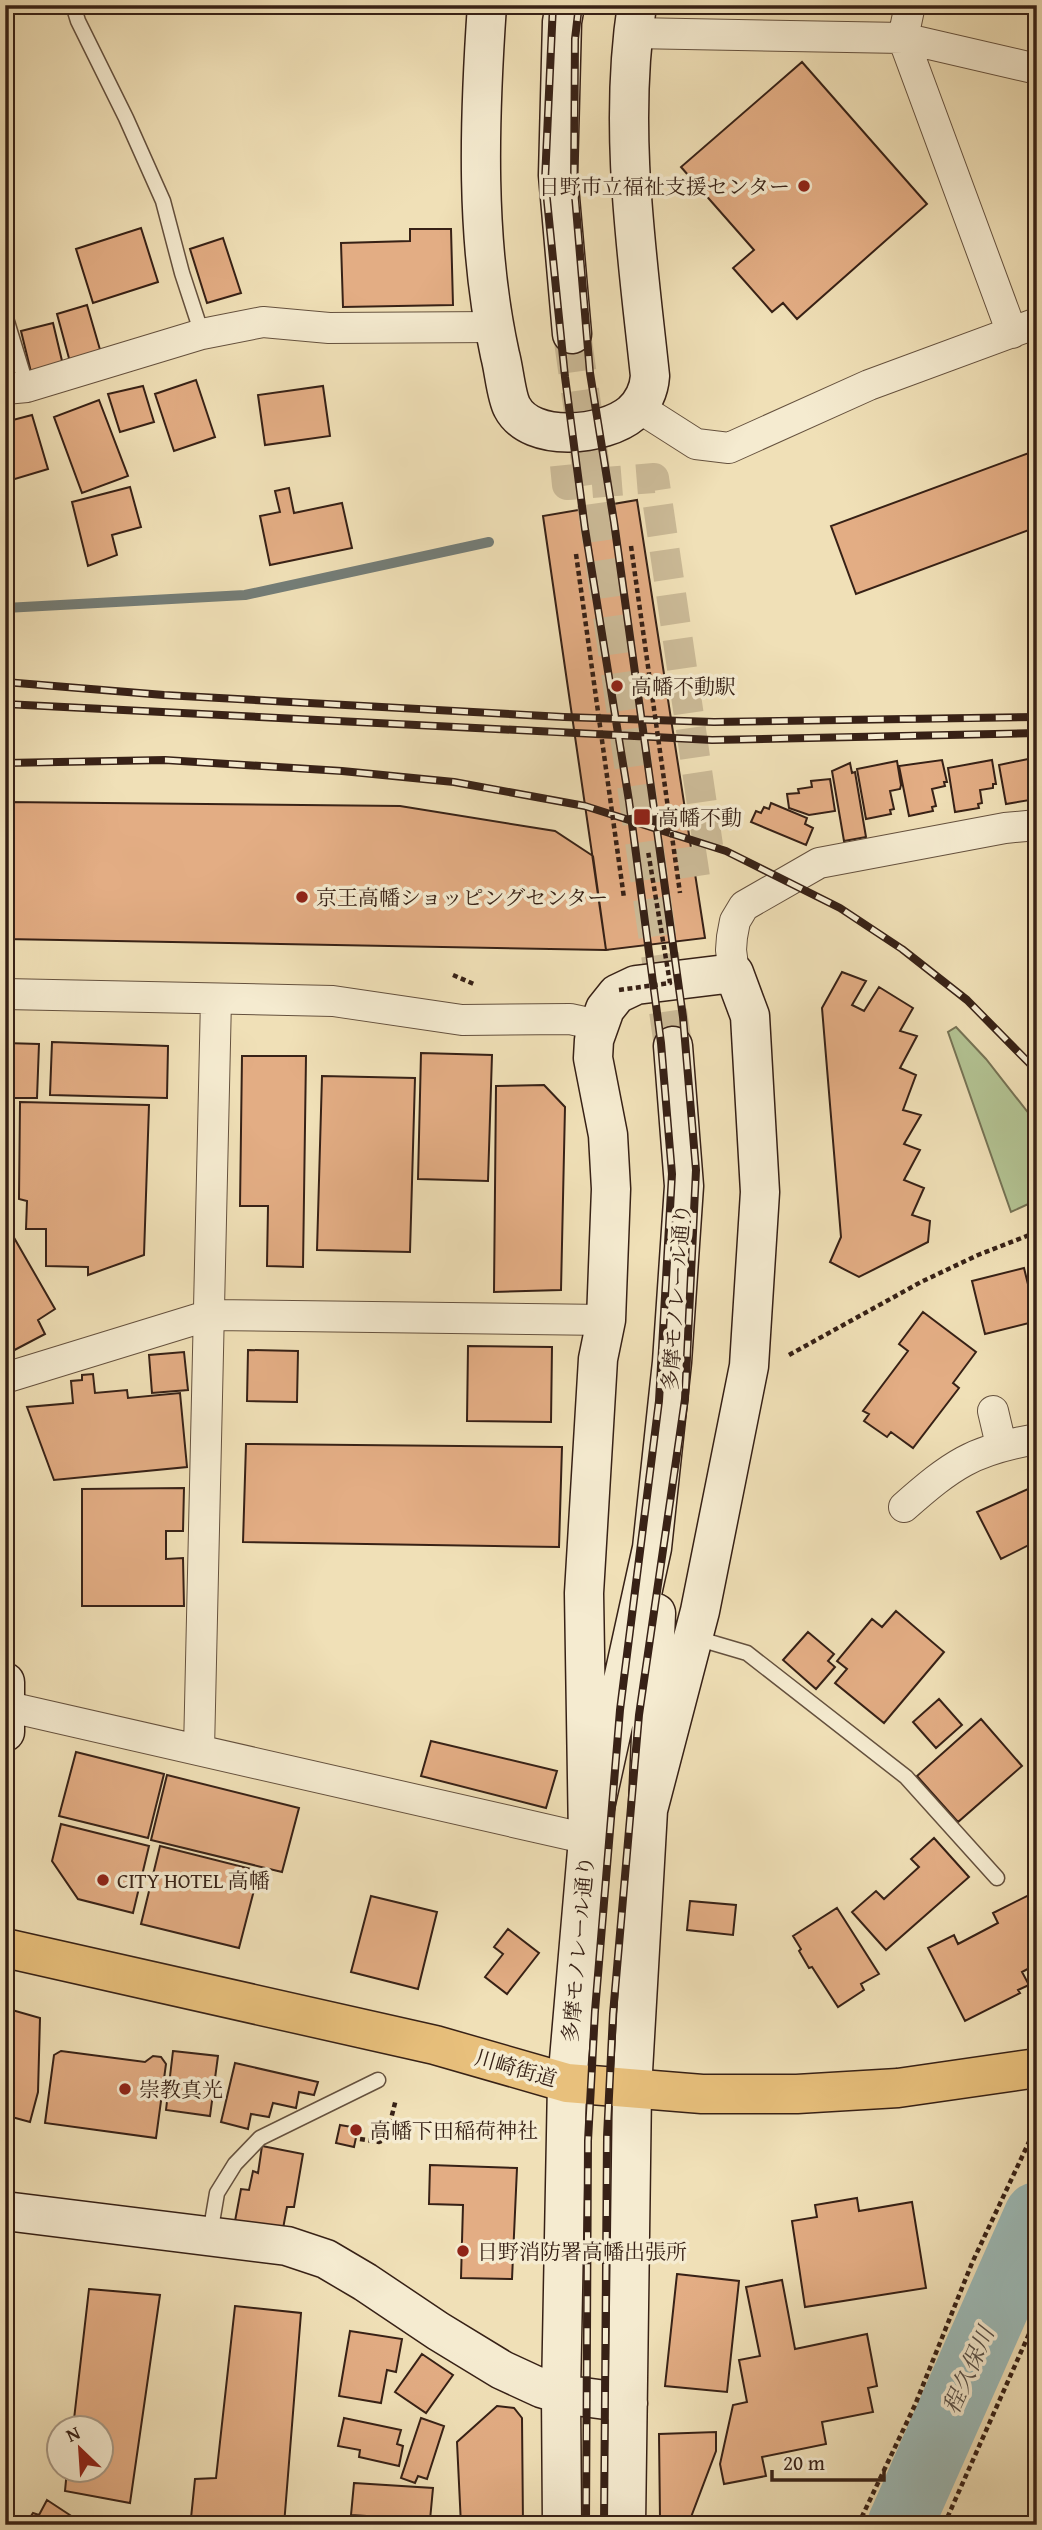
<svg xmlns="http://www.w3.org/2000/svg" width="1042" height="2530" viewBox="0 0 1042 2530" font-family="'Gentium Book Plus','Noto Serif JP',serif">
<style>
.green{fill:#b3c393;stroke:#757254;stroke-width:2}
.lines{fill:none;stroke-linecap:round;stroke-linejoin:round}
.stream{stroke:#747d77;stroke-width:10}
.river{stroke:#9dbbb8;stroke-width:66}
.building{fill:#e3ad84;stroke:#372116;stroke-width:2}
.street-tunnel{stroke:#cbba97;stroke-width:30;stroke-dasharray:30 15;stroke-linecap:butt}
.secondary-tunnel{stroke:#cbba97;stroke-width:38;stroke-dasharray:38 19;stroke-linecap:butt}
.lane-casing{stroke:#65513e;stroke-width:17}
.street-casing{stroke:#65513e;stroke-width:32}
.secondary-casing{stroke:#372116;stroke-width:41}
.primary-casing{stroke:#372116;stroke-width:41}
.path{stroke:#372116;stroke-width:4.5;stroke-dasharray:5 3.5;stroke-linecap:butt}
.lane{stroke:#f5ebd0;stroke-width:14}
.street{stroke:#f5ebd0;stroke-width:30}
.secondary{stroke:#f5ebd0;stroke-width:38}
.primary{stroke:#e8c07c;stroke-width:38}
.rail-casing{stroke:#372116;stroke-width:8}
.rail{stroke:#f5ebd0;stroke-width:5;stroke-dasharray:16;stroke-linecap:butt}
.path-bridge{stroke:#372116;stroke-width:4.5;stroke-dasharray:5 3.5;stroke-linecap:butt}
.poi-dot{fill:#8f2418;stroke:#f5ebd0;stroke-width:2.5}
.labels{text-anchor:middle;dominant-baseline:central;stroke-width:7;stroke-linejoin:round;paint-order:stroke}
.poi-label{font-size:21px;fill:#372116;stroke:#f5ebd0;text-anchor:start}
.street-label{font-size:21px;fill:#372116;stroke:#f5ebd0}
.water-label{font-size:23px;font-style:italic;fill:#564f47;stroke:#f5ebd0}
</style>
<rect width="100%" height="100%" fill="#f0e0b7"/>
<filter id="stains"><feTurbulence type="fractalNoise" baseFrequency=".00286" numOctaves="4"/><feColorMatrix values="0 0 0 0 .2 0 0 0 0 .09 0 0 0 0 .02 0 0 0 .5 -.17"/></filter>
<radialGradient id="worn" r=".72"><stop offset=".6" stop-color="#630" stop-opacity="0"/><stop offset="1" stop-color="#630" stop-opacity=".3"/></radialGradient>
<path class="green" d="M956,1027l30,32 51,65v76l-26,12 -63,-180z"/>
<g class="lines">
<path class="stream" d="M5,608l240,-13 244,-53"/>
<path class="river" d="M900,2525l137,-310"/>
</g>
<path class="building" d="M802,62l125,142 -130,115 -14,-16 -11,9 -39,-44 21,-18 -73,-83z
M141,228l17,54 -65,21 -17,-54z
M410,229h41l2,76 -110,2 -2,-64 69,-2z
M223,238l18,55 -34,10 -17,-54z
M87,305l14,48 -31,9 -13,-48z
M53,323l10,42 -32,7 -10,-41z
M196,380l19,57 -41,14 -19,-57z
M143,386l11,36 -34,10 -12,-38z
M323,386l7,50 -65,9 -7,-50z
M99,400l29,76 -46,17 -28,-76z
M32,415l16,54 -43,13v-60z
M1037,450v77l-181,67 -25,-68z
M130,487l11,40 -29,8 5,20 -29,11 -16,-64z
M289,488l5,25 48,-10 10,45 -82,17 -10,-49 20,-4 -5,-21z
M637,500l68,438 -99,12 -63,-434z
M1033,758v3h4v23l-5,1 2,11 -4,1v3l-24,4 -7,-39z
M942,760l5,22h-3l1,4 -13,3 4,17 -4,1 1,4 -24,5 -10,-50z
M992,760l4,24h-3v4l-13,2 2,13 -4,1 1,4 -24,4 -7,-44z
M897,761l4,24 -1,4 -10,2 4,18 -4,1 1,4 -25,5 -9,-50z
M850,763l2,10 3,-1 11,65 -22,4 -12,-70z
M830,779l5,32 -26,4 -20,-7 -2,-14 12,-1 -1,-4 14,-2 -1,-6z
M5,802l395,4 155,25 38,25 13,94 -601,-11z
M771,803l36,15 -2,6 8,4 -7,17 -55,-23 5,-11 5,2 3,-6 5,2z
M842,972l24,9 -14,24 12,6 15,-24 34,21 -13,23 17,5 -17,32 16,7 -13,35 18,5 -17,29 16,6 -16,30 20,8 -12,27 18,6 -2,21 -69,35 -29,-15 11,-25 -19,-229z
M52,1042l116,4 -1,52 -117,-3z
M5,1043l34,1 -2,54h-32z
M421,1053l71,2 -4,126 -70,-2z
M242,1056h64l-3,211 -36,-1 1,-60h-28z
M322,1076l93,2 -5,174 -93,-2z
M544,1085l21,22 -4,183 -67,2 2,-206z
M20,1102l129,3 -5,150 -56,20v-8l-42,-1v-37h-20l1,-28 -8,-2z
M5,1222l50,87 -17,11 7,14 -40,21z
M1024,1268l13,53 -52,13 -13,-53z
M923,1312l53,40 -23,31 6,5 -46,60 -22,-16 -4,5 -23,-16 5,-7 -6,-3 45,-60 -9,-7z
M468,1346l84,1 -1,75 -84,-1z
M248,1350l50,1 -1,51 -50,-1z
M184,1352l4,38 -36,3 -3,-38z
M93,1374l2,19 32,-3 1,8 52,-5 7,74 -133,13 -27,-73 46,-4 -2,-22 11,-1v-5z
M246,1444l316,3 -3,100 -316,-5z
M1037,1485v56l-36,18 -24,-47z
M184,1488l-1,43h-17v28l17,-1 1,48h-102v-117z
M896,1611l48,41 -60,71 -49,-40 12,-14 -10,-8 35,-42 10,8z
M808,1632l26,22 -6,7 7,6 -19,22 -33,-29z
M939,1699l23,26 -26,23 -23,-26z
M981,1719l41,47 -64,56 -41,-46z
M431,1741l126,30 -11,37 -125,-32z
M76,1752l88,22 -16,64 -89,-22z
M167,1775l132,33 -17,64 -131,-32z
M61,1824l88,22 -16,67 -55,-14 -26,-38z
M934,1838l35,39 -83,73 -34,-38 24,-21 8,8 35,-32 -8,-8z
M160,1846l99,25 -20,77 -98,-24z
M1031,1894l6,11v10l-5,3 5,10v36l-15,8 7,13 -11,5 2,3 -55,28 -37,-73 26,-13 4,9 40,-21 -5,-10z
M371,1896l66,16 -19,77 -67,-17z
M690,1901l46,4 -3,30 -46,-5z
M837,1908l42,66 -18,10 3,6 -26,17 -26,-40 -3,1 -10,-17 2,-2 -8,-13z
M508,1929l31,24 -32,41 -22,-17 18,-23 -9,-7z
M5,2008l35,10 -2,74 -8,30 -22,-6 -3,6z
M61,2051l84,11 8,-6 8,1 5,7 -10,74 -111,-15 9,-68z
M173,2051l45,5 -8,60 -44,-6z
M235,2063l83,19 -4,13 -15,-3 -3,16 -23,-5 -4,14 -18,-3 -3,15 -27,-7z
M340,2125l18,3 -4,19 -18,-4z
M262,2146l41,8 -9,53h-7l-5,27 -47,-13 6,-32 8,1 4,-19 5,2z
M430,2165l87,3 -5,111 -51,-1 2,-73 -34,-1z
M857,2198l2,13 53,-9 14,86 -121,19 -13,-86 25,-4 -2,-12z
M677,2274l62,7 -12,111 -62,-6z
M782,2280l13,69 72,-15 10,52 -9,2 5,24 -51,10 4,22 -64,13 4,19 -42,8 -4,-20 13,-59 14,-3 -8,-42 21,-4 -14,-69z
M89,2289l71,6 -30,208 -65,-12 2,-21h35v-42h-29z
M235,2306l66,7 -17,212h-77l1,-6 -17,-1 4,-39 21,-1z
M350,2331l52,8 -6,33 -9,-2 -6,33 -42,-7z
M422,2354l31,21 -27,38 -31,-21z
M497,2406l17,2 8,10 1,107h-62l-4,-83z
M344,2418l57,12 -4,14 6,2 -4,20 -40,-9 1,-7 -22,-4z
M421,2418l23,8 -17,53 -9,-3 -3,7 -14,-5z
M716,2432v19l-25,66 -31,2 -1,-85z
M54,2438l6,1v22l-9,-1z
M354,2483l79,5 -3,32 -79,-5z
M47,2500l38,25h-60l8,-12 6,2z"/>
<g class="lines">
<path class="street-tunnel" d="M565,465l2,20 87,-7 56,381 -59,9"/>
<path class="secondary-tunnel" d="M572,334l101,712"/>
<g class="lane-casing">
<path id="lane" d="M73,5l5,16 48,97 37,83 19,72 20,61
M5,315l22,72
M696,1638l51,15 159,124 91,101
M210,2234l7,-41 18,-29 25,-26 118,-58"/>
</g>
<g class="street-casing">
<path id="street" d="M910,5l-7,33 109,295
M633,33l270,5 134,31
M5,389l22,-2 175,-53 61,-12 66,6 165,-1
M638,407l58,37 33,4 140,-63 168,-62
M734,973l-3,-23 1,-13 3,-16 9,-15 75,-43 186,-35 32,-3
M5,994l328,7 129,19 108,-1 28,6
M5,1378l205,-63 396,5
M993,1411l8,34
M904,1507c48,-42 68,-57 133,-68
M5,1706l583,133
M199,1750l17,-751"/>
</g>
<g class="secondary-casing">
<path id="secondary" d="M487,5c-8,116 -12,236 13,350 4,14 6,41 12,52 19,37 93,29 120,6 11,-10 17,-23 18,-37 -13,-123 -32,-248 -13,-371
M565,5l-3,17 -4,153 14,159
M5,1682v50
M588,1839l-4,-246 14,-234 8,-39 5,-131 -3,-54 -15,-77 1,-18 11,-31 12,-15 19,-9 98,-12 16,43 10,176 -11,174 -49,245 -52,199
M5,2211l282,35 39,13 39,23 73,49 64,39 39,18 20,6 67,9
M562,2525l-1,-131 6,-311 21,-244 64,-291 20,-186 12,-176 -11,-140
M626,2525l6,-436 16,-279 8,-197"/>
</g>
<g class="primary-casing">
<path id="primary" d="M5,1948l430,97 132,38 135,11h95l101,-6 139,-20"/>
</g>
<path class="path" d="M453,975l23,10
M789,1355l132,-73 57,-27 59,-23
M360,2139l19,3 7,-3 10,-40
M858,2525l57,-120 57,-142 65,-138
M944,2525l93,-209"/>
<use href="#lane" class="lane"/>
<use href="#street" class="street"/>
<use href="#secondary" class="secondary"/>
<use href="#primary" class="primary"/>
<g class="rail-casing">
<path id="rail" d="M553,5l-8,175 20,197 20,152 44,272 32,242 11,131 -13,227 -39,309 -25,301 -7,130 -2,384
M579,5l-4,34 -1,145 16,189 24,149 69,495 13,153 -11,229 -46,316 -26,299 -6,123 -3,388
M5,682l159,13 400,22 150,5 323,-5
M5,704l707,36 325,-7
M5,763l160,-3 177,11 112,11 131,24 141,45 114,57 62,41 65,51 70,71"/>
</g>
<use href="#rail" class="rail"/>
<path class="path-bridge" d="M631,546l49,347
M576,554l48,344
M619,990l51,-7 -22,-132"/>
</g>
<g class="poi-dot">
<circle cx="804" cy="186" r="7"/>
<circle cx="617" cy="686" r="7"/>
<rect x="633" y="808" width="18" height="18" rx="3.5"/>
<circle cx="302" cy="897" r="7"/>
<circle cx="103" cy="1880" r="7"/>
<circle cx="125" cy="2089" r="7"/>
<circle cx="356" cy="2130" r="7"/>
<circle cx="463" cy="2251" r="7"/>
</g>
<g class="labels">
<g class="poi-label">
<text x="790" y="186" text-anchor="end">日野市立福祉支援センター</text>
<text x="631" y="686">高幡不動駅</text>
<text x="658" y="817">高幡不動</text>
<text x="316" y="897">京王高幡ショッピングセンター</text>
<text x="117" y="1880">CITY HOTEL 高幡</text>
<text x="139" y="2089">崇教真光</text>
<text x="370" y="2130">高幡下田稲荷神社</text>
<text x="477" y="2251">日野消防署高幡出張所</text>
</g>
<g class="street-label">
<text transform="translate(676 1297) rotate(-86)">多摩モノレール通り</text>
<text transform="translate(578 1949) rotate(-85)">多摩モノレール通り</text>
<text transform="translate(516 2068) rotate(16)">川崎街道</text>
</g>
<g class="water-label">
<text transform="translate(968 2370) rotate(-66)">程久保川</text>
</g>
</g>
<rect width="1042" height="2530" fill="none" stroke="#f0e0b7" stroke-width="28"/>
<rect x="7" y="7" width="1028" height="2516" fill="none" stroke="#372116" stroke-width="3.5"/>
<rect x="14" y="14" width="1014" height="2502" fill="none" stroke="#372116" stroke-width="2"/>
<g transform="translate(80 2449) rotate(335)"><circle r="33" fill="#f5ebd0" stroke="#a99a86" stroke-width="2"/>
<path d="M0-5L12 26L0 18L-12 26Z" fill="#8f2418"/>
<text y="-10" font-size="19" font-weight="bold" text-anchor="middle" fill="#372116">N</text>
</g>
<path d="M772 2470v10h112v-10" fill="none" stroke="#372116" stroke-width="3.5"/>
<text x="783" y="2470" font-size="21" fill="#372116" stroke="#f5ebd0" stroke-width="5" paint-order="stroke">20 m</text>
<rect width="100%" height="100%" filter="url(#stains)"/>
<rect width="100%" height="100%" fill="url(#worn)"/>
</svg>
